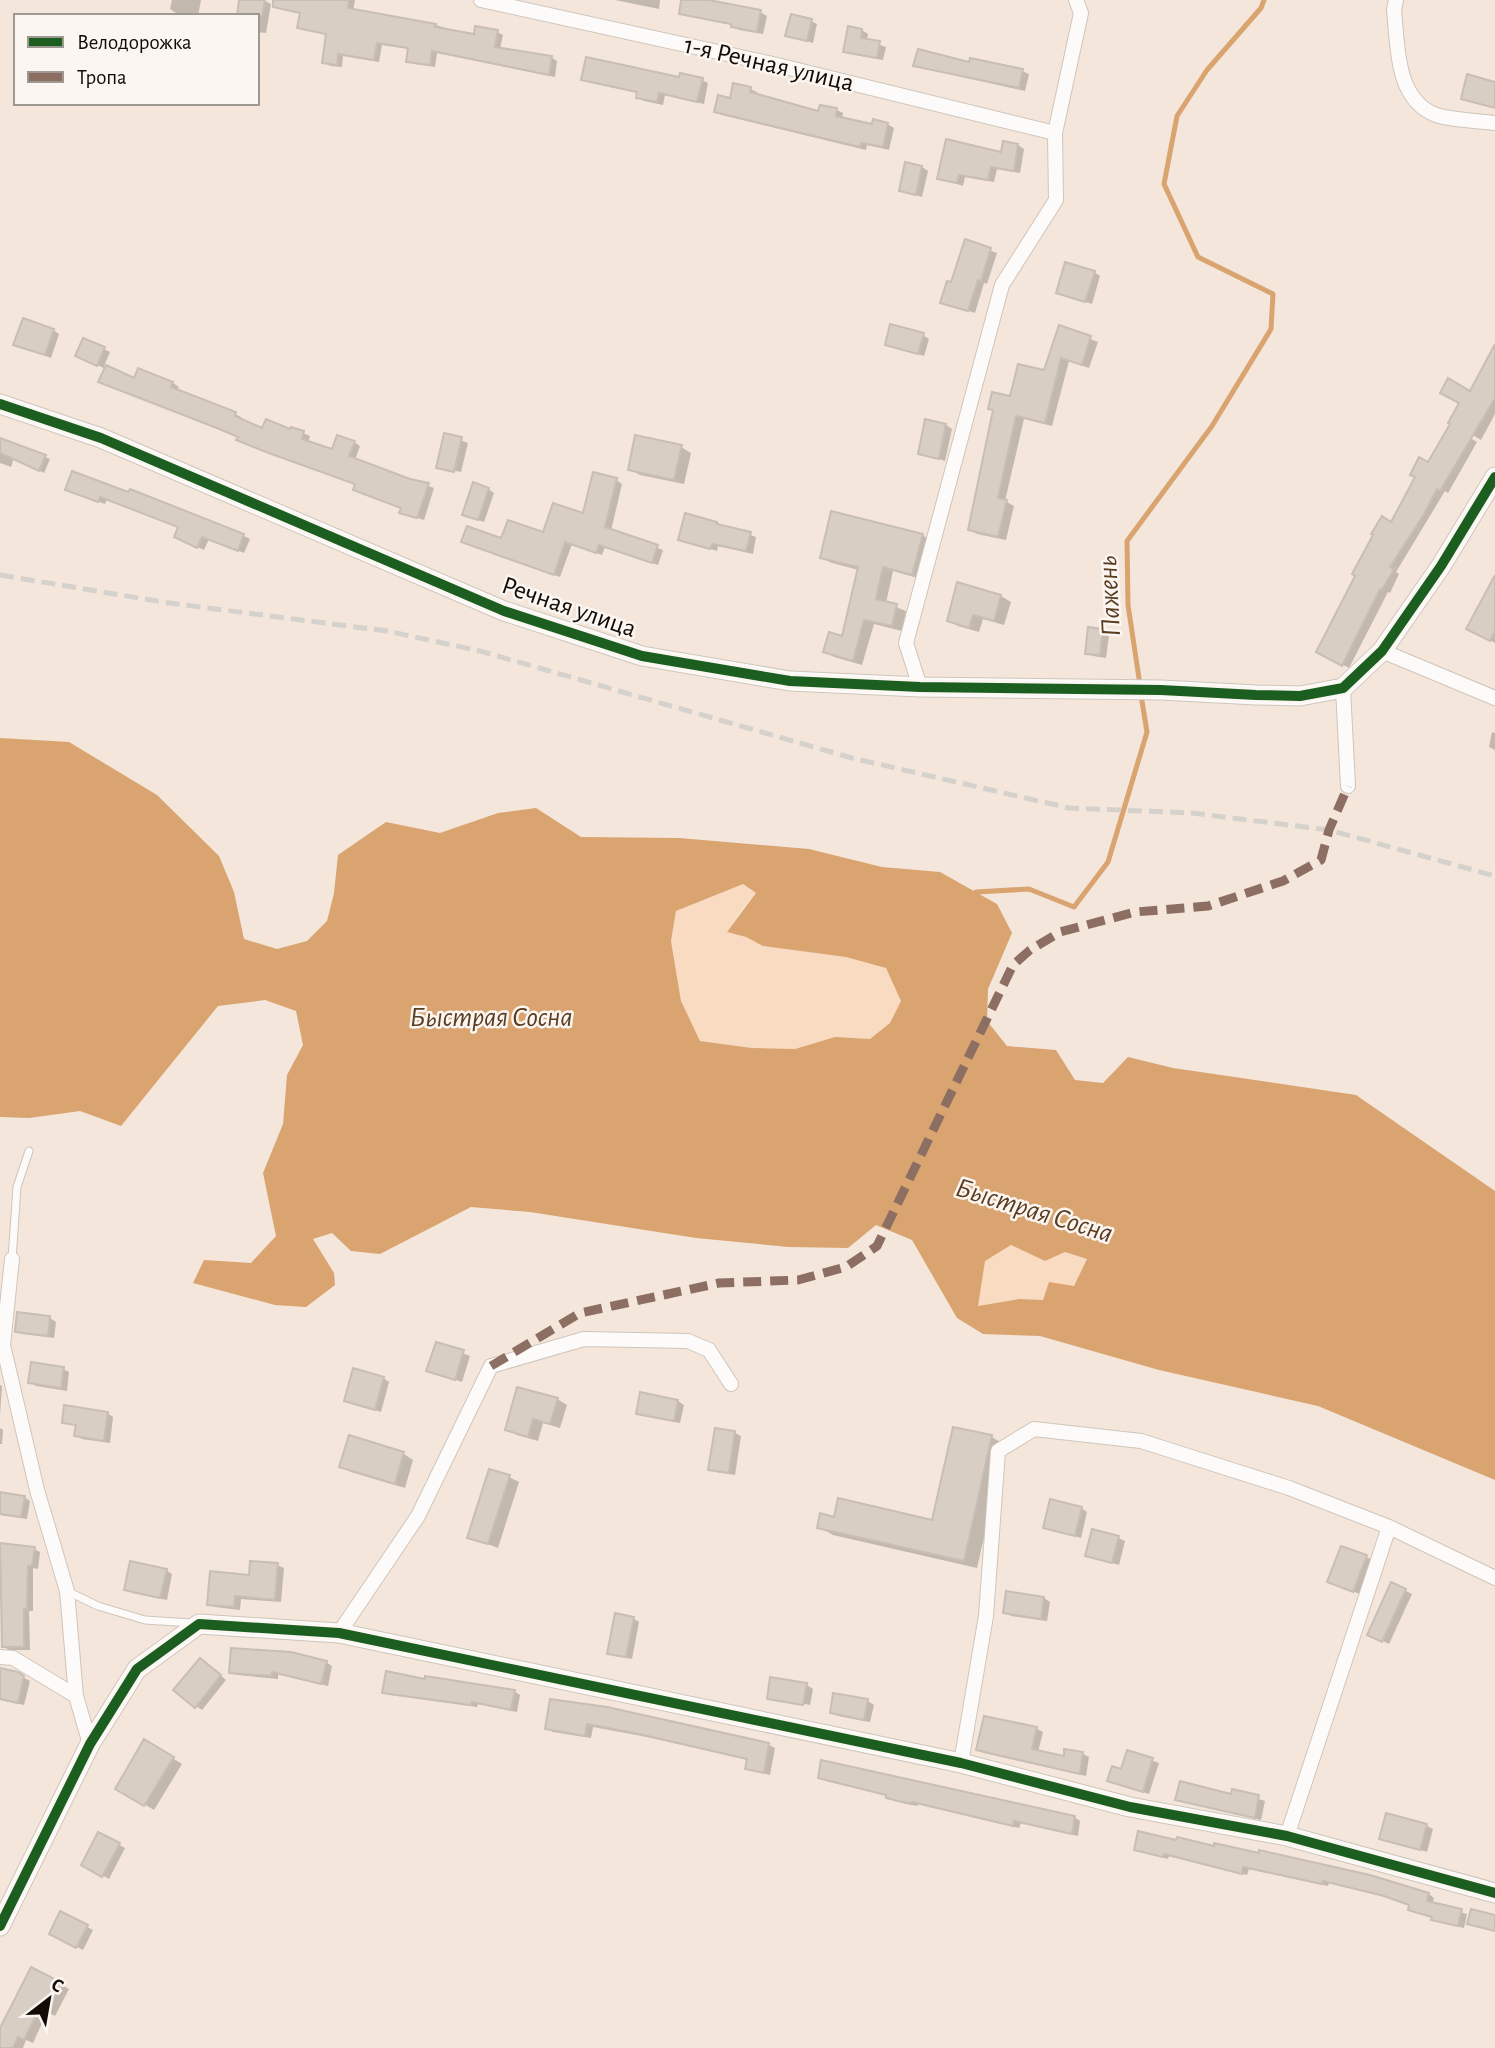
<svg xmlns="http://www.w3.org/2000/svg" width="1495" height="2048" viewBox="0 0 1495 2048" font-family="'Alegreya Sans',sans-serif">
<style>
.green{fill:#f8dbc1}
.water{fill:#d9a470;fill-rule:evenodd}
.shadow{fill:#0003}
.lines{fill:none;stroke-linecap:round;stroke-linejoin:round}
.stream{stroke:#d9a470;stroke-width:5}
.building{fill:#d8cec4;stroke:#c9beb5;stroke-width:2}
.lane-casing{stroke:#d0c5bb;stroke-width:9}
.street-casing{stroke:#d0c5bb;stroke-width:16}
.secondary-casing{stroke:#d0c5bb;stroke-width:21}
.lane{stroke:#fdfbf9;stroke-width:7}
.street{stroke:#fdfbf9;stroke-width:14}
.secondary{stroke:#fdfbf9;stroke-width:19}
.rail{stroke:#d5d1cd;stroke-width:5;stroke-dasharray:14 7;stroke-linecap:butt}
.quiet{stroke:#8d6e63;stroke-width:9;stroke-dasharray:18 9;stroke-linecap:butt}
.cycleway-casing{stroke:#fbf6f2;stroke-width:15}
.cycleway{stroke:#1b5e20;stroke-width:10}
.labels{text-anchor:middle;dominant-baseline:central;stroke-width:5;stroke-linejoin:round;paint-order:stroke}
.street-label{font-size:26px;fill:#130b05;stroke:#fbf6f2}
.water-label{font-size:28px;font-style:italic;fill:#5a3c1f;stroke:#fbf6f2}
</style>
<rect width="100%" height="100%" fill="#f4e6da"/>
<path class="green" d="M742,884l14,9 -16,19 -13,20 19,5 17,9 83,11 40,11 15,33 -11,22 -20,16 -35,-2 -40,12 -43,-1 -52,-7 -19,-40 -10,-60 5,-30z
M1011,1245l34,16 20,-9 22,6 -13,28 -31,14 -24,-1 -42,7 8,-45z"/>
<path class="water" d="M0,738l69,4 88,53 62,61 15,36 10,47 33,10 30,-8 20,-20 7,-28 4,-38 48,-33 54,11 58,-20 38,-5 45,29 98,1 130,11 73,18 58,5 57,32 15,29 -24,56 -1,32 20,25 49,4 19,30 28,3 25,-26 45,11 183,27 139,96v289l-177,-74 -159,-36 -119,-34 -57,-2 -26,-16 -45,-78 -36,-15 -28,23 -59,-1 -93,-9 -166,-26 -59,-5 -91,47 -29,-3 -19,-18 -19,6 21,34 1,12 -29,22 -31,-2 -82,-22 11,-23 47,3 25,-27 -13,-63 20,-49 4,-49 16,-30 -7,-34 -31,-11 -47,6 -97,120 -41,-15 -51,7 -29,-1zM743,884l13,9 -29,39 19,5 17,9 83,11 40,11 15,33 -11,22 -20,16 -35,-2 -40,12 -43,-1 -52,-7 -19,-40 -10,-60 5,-30zM1011,1245l34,16 20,-9 22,7 -13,27 -25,-4 -6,18 -24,-1 -41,7 7,-45z"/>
<path class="shadow" d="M172,0h29l-3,16 -22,-3 -6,-4z
M241,0h22l8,4 -5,29 -9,-1v-16z
M280,0h75l-2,11 82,14 41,11 21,-4 6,3 -3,14 52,9 5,3 -2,16 -118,-24 -2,14 -21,-3 -6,-3 2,-12 -28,-4 -3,17 -36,-6 -1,11 -12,-1 -6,-4 3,-27 -28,-8 3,-13 -23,-7z
M615,0h45l-1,9z
M683,0h20l57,12 7,4 -4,18 -24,-4 -6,-5 -46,-9 -6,-3z
M811,21l6,3 -4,19 -26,-8z
M849,28l13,2 6,4 -1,7 19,6 -3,13 -32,-6 -6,-3z
M915,65l107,6 7,3 -4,17 -103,-23z
M583,79l119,1 6,3 -4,21 -39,-9 -2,10 -19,-4 -6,-4v-4l-49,-11z
M750,89l7,3 -1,3 64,18 17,-3 6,3 -1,6 32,7 13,-2 7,4 -5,22 -22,-5 -1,5 -144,-35 -6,-3z
M1018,145l6,4 -4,24 -23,-4 -3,13 -29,-5 -2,9 -24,-8 63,-24z
M922,167l6,4 -6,26 -21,-7z
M966,242l31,11 -10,31 -3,-1 -9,30 -33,-11 11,-18z
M1094,272l6,4 -8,28 -28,-9z
M1060,327l38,15 -9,26 -20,-7 -17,65 -28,-7 -19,82 9,5 -8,34 -29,-6 -7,-5 41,-131 34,-25z
M53,330l6,4 -8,24 -29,-11z
M923,335l6,4 -5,17 -37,-12z
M84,340l26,12 -6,14 31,15 4,-11 34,13 6,4 -2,4 58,23 6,3 -1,3 23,10 28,1 1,-2 18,7 -2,7 25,9 21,-10 6,4 -5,14 79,28 -10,32 -16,-5 -5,-7 -46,-24 -251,-99v-16l-22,-10z
M1495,349v65l-14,26 -17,-10 -2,3 15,9 -29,51 -3,-2 -49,81 3,2 -9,19 -2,-1 -39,76 -31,-16z
M946,425l6,4 -7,32 -25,-8z
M446,435l22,8 -7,29 -23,-5z
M0,439l50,20 -6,14 -30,-15 -3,9 -11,-4z
M681,447l10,6 -7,31 -44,-9 -10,-6z
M616,480l6,4 -11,47 52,19 -5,15 -53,-18 -3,8 -30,-11 -12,33 -90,-32 74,-10 40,-20z
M488,489l6,4 -10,29 -14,-5z
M131,491l113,45 6,3 -6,14 -35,-14 -5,11 -22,-10 -2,-12 -73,-29 -2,5 -32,-11 56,1z
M717,523l39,14 -3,17 -35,-8 -1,5 -37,-12z
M922,535l10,6 -11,38 -28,-8 -7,32 20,8 -4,20 -28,-7 -12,41 -28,-8 -9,-6 18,-13 16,-68 -27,-7 -10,-5z
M1495,582v61l-26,-15z
M959,584l42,12 10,6 -7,23 -21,-6 -4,13 -21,-6 -9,-6z
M1103,631l6,4 -3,23 -13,-2 -6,-3z
M1492,732l3,1v17l-6,-3z
M50,1318l6,4 -2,16 -32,-4 -6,-3z
M437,1344l33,12 -8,26 -33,-11z
M63,1369l6,3 -2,19 -31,-5 -7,-4z
M383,1378l6,4 -8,30 -34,-11z
M0,1385l2,1 -2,30z
M642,1394l36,7 6,4 -4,18 -36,-7 -6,-3z
M557,1399l10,6 -7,23 -17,-5 -5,18 -21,-6 -10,-6z
M107,1413l6,4 -3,26 -28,-4 -6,-4 1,-9 -13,-4z
M0,1428l3,2 -1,14h-2z
M954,1429l38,8 13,8 -28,123 -144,-33 -14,-8 17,-8 97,3z
M735,1433l6,3 -6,39 -19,-3 -6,-3z
M350,1438l54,16 9,6 -8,28 -54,-16 -10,-6z
M509,1477l10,5 -21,66 -28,-11z
M0,1493l24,4 6,4 -3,18 -27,-4z
M1081,1508l6,4 -6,26 -36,-11z
M1118,1538l7,3 -6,24 -32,-10z
M1,1545l33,4 6,3 -2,17 -5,-1v43h-4l1,39h-21l-6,-4v-83l-3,-2z
M1366,1557l6,3 -12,34 -24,-9z
M277,1565l7,3 -3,34 -40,-3 -1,11 -25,-3 -6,-3z
M166,1570l6,4 -5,26 -35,-7 -7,-4z
M1392,1584l20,10 -23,50 -14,-7z
M1008,1593l36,5 6,4 -3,19 -36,-5 -6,-4z
M633,1618l6,4 -7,37 -17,-3 -6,-3z
M326,1662l6,4 -4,20 -50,-12v5l-41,-4 -7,-3z
M206,1663l20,17 -24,30 -6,-4z
M0,1670l17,4 13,7 -6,24 -24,-5z
M772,1679l35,6 6,4 -3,16 -37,-7v2l-4,-2z
M427,1681l87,10 6,4 -3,17 -39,-8 -1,3 -87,-12 -6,-3z
M868,1701l6,4 -4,17 -32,-6 -6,-4z
M607,1709l162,36 6,3 -5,27 -23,-6 2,-9 -102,-23 -54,-10 -2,11 -38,-6 -6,-4z
M985,1718l52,11 6,3 -5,20 27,6 18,-4 6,3 -3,19 -102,-23 -6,-3z
M145,1741l37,23 -28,46 -37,-22z
M1128,1752l31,11 -10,31 -34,-11 7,-12z
M820,1777l254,40 6,4 -2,15 -57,-13 -2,5 -101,-24 -1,2 -23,-5 -6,-5 -62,-15z
M1233,1791l32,10 -4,19 -77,-18 -7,-3 55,-3z
M1427,1826l6,3 -6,23 -46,-14z
M99,1834l26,14 -16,31 -26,-15z
M1136,1849l293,45 5,4 -2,6 35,10 -3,14 -25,-6 -5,-4 -19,-5 -5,-3 1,-5 -20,-7 -62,-15 -1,3 -79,-17 -2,6 -78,-19 -1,3z
M61,1913l32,17 -10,20 -32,-17z
M32,1969l37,20 -14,27 -8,-4 -14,31 -7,-3 -3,8h-23v-15z"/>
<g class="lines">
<path class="stream" d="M1140,685l-12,-80 -1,-64 85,-115 59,-97 2,-35 -75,-37 -34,-73 13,-68 30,-46 54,-62 3,-8
M974,897l2,-5 53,-3 45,18 34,-45 39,-130 -6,-37"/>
</g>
<path class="building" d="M239,0h26l-3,16h-25z
M273,0h76l-1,8 88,16 -1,3 39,7 1,-8 23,4 -3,17 57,9 -3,19 -117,-24 -2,14 -24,-3 2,-14 -31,-5 -3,17 -36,-6 -1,11 -15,-2 4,-29 -29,-6 3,-15 -27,-6z
M681,0h28l52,10 -4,22 -26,-5v-3l-52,-10z
M791,14l21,5 -5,22 -22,-5z
M848,26l14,3 -1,9 19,3 -3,17 -34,-6z
M918,49l51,13 1,-4 53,11 -4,19 -106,-22z
M586,57l93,20 1,-4 23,5 -6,24 -38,-9 -2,9 -21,-4 1,-6 -56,-12z
M1467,74l28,8v26l-34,-9z
M733,83l18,4 -1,5 68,19 2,-6 17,3 -1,8 36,8 1,-5 15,4 -5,24 -22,-4 -1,4 -146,-35 4,-17 12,3z
M946,139l55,13 2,-11 15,3 -4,27 -23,-4 -3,13 -29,-5 -2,8 -20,-4z
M905,162l17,4 -6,29 -17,-4z
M965,239l26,9 -10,33 -3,-1 -10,31 -28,-8 7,-22 4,1z
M1065,262l30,9 -10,31 -29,-9z
M23,318l31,11 -9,26 -32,-10z
M890,324l34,9 -6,21 -33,-9z
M1059,325l32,11 -9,29 -21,-7 -16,65 -29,-7 -18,82 9,2 -9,37 -30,-7 25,-120 -5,-1 4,-17 18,4 8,-32 26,6z
M83,338l22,9 -8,19 -22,-10z
M1495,344v54l-55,93 -3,-2 -13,25 -34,53 4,2 -12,21 -2,-1 -38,77 -26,-14 39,-76 -3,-2 21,-39 -2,-1 11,-18 9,6 24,-45 -5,-2 9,-18 9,5 22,-38 -2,-1 11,-20 -19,-10 8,-15 22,13z
M106,365l28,13 4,-10 35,14 -2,5 65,25 -1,4 27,12 4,-9 24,10 1,-2 13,4 -2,8 30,10 5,-14 18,6 -6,15 61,23 19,4 -12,35 -18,-5 2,-5 -48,-18 2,-6 -89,-32 -30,-12 2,-3 -21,-9 -119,-46z
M925,419l21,5 -7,35 -21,-5z
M444,433l18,4 -8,35 -18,-4z
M635,435l47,10 -8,35 -46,-10z
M0,438l46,17 -7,16 -39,-18z
M72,471l56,21 2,-3 114,45 -6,17 -36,-14 -5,11 -23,-11 4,-10 -78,-30 -2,5 -33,-12z
M593,472l24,6 -12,49 53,18 -6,18 -53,-18 -3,8 -31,-11 -11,33 -93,-33 6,-16 34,12 7,-18 35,12 10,-29 30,10z
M473,482l16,6 -11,32 -16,-5z
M831,511l92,23 -11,41 -29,-8 -7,32 21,5 -5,22 -28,-6 -11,41 -30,-9 6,-20 13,4 16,-69 -38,-9z
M685,513l32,9v2l34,8 -5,19 -34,-7 -2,5 -32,-9z
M1495,575v56l-5,10 -24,-12z
M957,582l44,13 -7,26 -21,-6 -4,13 -22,-7z
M1088,627l15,2 -3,26 -15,-1z
M17,1312l33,4 -2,20 -33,-4z
M436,1342l28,8 -9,30 -29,-9z
M31,1362l33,5 -3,21 -33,-5z
M353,1368l31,9 -9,33 -31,-9z
M517,1387l41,11 -8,26 -17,-5 -5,18 -23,-7z
M640,1392l38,8 -4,21 -38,-7z
M64,1405l44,7 -4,29 -30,-5 2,-11 -14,-2z
M953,1427l39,8 -28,126 -147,-33 3,-15 14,4 4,-19 94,22z
M715,1428l20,3 -6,42 -21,-3z
M349,1435l55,17 -9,32 -56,-17z
M489,1469l21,6 -22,69 -21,-6z
M0,1492l25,4 -4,21 -21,-3z
M1050,1499l32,8 -7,29 -32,-8z
M1092,1529l27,7 -7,27 -27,-7z
M0,1543l35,4 -3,19h-4l-1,43h-3v38h-22z
M1341,1546l26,9 -14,37 -26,-10z
M130,1561l37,8 -7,29 -36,-8z
M250,1561l28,2 -3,37 -40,-4 -1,11 -27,-2 3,-34 39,4z
M1391,1582l15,7 -24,53 -15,-7z
M1006,1591l38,6 -3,22 -38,-6z
M615,1613l19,4 -8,40 -19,-3z
M231,1648l60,4 36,9 -6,23 -49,-12v4l-43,-3z
M200,1658l21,17 -26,33 -22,-18z
M0,1668l18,4 6,4 -6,27 -18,-4z
M386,1671l39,8v-3l90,14 -4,20 -39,-8 -1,3 -89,-12z
M770,1677l37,6 -4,22 -36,-6z
M833,1693l35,6 -4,21 -34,-7z
M550,1699l57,8 162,36 -5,30 -19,-4 2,-10 -108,-25 -52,-10 -2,12 -40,-7z
M984,1716l53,11 -5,22 32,7v-7l19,3 -3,22 -104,-24z
M144,1739l30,18 -30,49 -29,-17z
M1127,1750l26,8 -10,34 -36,-11 5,-15 9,3z
M821,1760l254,56 -3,18 -58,-13 -1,5 -101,-24 -1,2 -25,-6v-3l-68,-17z
M1180,1781l51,13 1,-5 27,6 -4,23 -80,-18z
M1386,1813l41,11 -7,26 -41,-11z
M1138,1831l38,9 1,-3 37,9v-3l45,10v-3l111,25 59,18 -2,8 35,8 -4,17 -27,-6 1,-3 -24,-7 1,-5 -25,-9 -61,-15 -1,3 -79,-17 -1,7 -78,-20 -1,3 -29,-7z
M98,1832l22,11 -18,34 -21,-12z
M1471,1909l24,6v16l-28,-7z
M60,1911l28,14 -12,23 -27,-14z
M31,1967l31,16 -16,30 -7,-4 -15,31 -6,-3 -5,11h-13v-20z"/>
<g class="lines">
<g class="lane-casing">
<path id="lane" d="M12,1259l5,-72 12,-36
M67,1591l31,15 47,14 47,3"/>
</g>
<g class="street-casing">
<path id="street" d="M481,0l296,65 278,68
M1396,0l-2,10c4,36 1,89 42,105 16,5 42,6 59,8
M1382,651l113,47
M920,687l-14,-44 96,-358 54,-85 -1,-67 26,-120 -5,-13
M1343,688l5,98
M12,1259l-9,86 34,145 30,101 9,105 14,48
M339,1633l79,-117 73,-150 93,-27 104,2 21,9 22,34
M0,1657l13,1 63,38
M961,1763l25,-147 12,-165 36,-22 107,12 148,47 100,39 106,51
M1287,1836l102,-309"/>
</g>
<g class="secondary-casing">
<path id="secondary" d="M0,404l101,34 403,173 138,45 148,25 130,6 241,3 95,5 44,1 43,-8 39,-37 59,-85 54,-89
M0,1926l90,-182 47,-75 62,-45 140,9 622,130 169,44 157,29 208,57"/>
</g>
<use href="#lane" class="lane"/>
<use href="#street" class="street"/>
<use href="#secondary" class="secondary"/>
<path class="rail" d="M0,575l169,28 218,28 93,20 372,107 217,50 123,5 137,17 166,46"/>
<path class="quiet" d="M491,1366l89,-53 139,-30 79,-3 48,-13 31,-21 136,-281 17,-15 30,-18 75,-20 73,-6 75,-25 38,-21 8,-30 19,-44"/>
<g class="cycleway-casing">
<path id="cycleway" d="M0,404l101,34 403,173 138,45 148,25 130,6 241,3 95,5 44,1 43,-8 39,-37 59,-85 54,-89
M0,1926l90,-182 47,-75 62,-45 140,9 622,130 169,44 157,29 208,57"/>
</g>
<use href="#cycleway" class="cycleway"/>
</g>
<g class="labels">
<g class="street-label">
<text transform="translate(769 64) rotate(13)">1-я Речная улица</text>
<text transform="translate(569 607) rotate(19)">Речная улица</text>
</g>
<g class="water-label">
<text transform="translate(1110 596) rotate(-93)">Пажень</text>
<text x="491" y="1018">Быстрая Сосна</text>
<text transform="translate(1034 1211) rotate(17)">Быстрая Сосна</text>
</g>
</g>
<rect x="14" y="14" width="245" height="91" fill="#fbf6f2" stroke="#9e9893" stroke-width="2"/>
<rect x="28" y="37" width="35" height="10" fill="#1b5e20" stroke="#9e9893" stroke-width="2"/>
<text x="77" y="49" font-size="21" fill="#130b05">Велодорожка</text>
<rect x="28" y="72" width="35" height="10" fill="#8d6e63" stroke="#9e9893" stroke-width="2"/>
<text x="77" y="84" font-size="21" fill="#130b05">Тропа</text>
<g transform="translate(49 1999) rotate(31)" stroke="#fbf6f2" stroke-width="5" paint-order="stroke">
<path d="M0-5L12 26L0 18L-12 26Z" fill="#130b05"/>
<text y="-10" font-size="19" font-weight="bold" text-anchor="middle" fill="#130b05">С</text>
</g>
</svg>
